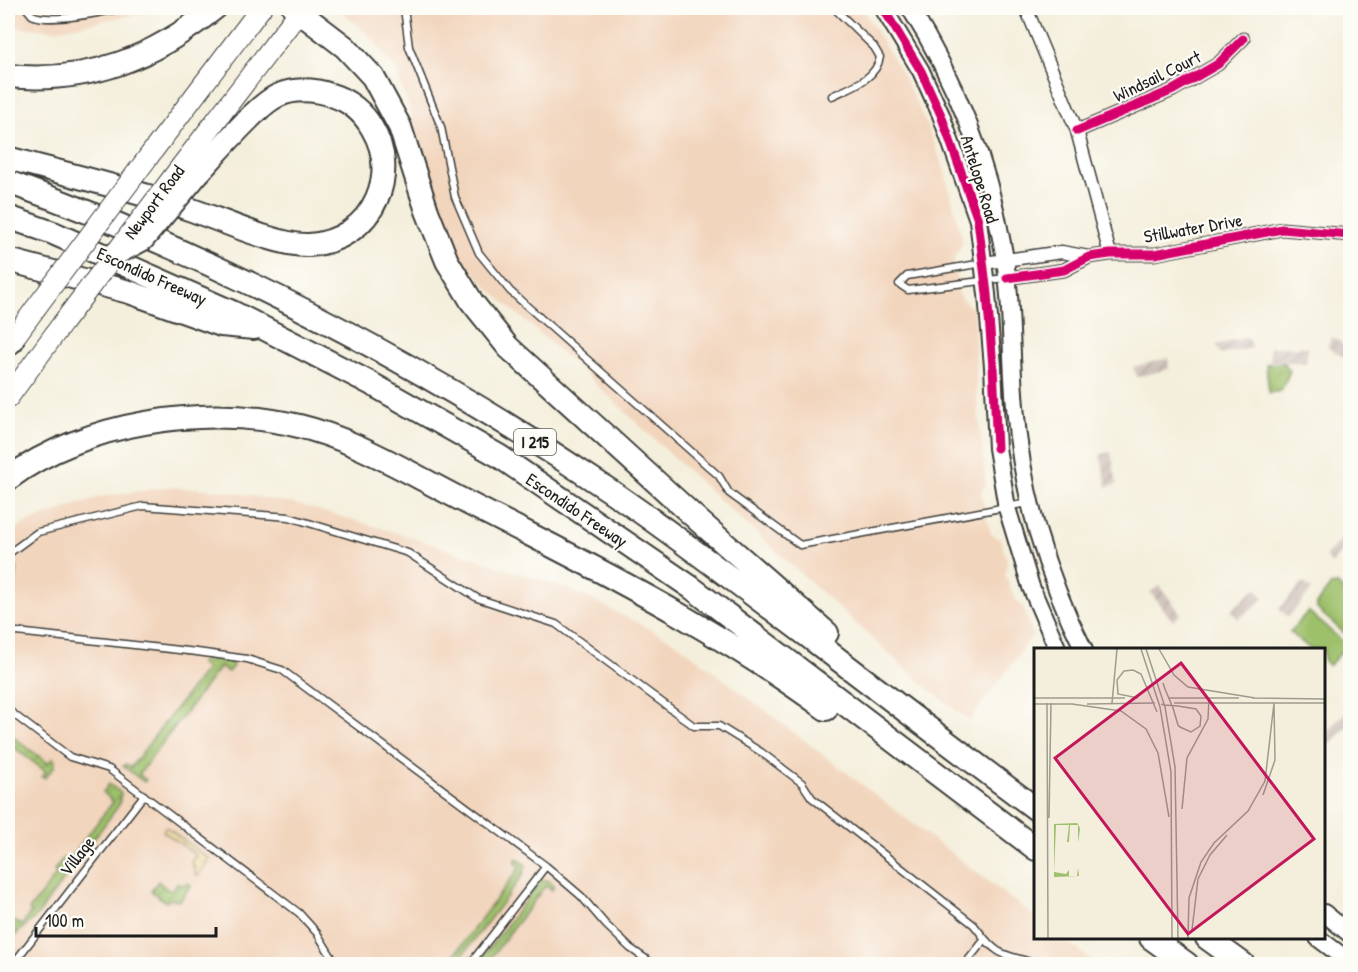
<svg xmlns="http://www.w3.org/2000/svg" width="1358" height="972" viewBox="0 0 1358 972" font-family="'Patrick Hand',sans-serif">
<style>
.built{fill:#f2d5bd}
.industrial{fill:url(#industrial-furrows)}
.sand{fill:url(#sand-dots);stroke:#857b5d;stroke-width:1.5}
.park{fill:url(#park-crowns);stroke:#5c6e43;stroke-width:1.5}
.garden{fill:url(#garden-furrows);stroke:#5c6e43;stroke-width:1.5}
.pitch{fill:#9dc06a;stroke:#5c6e43;stroke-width:1.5}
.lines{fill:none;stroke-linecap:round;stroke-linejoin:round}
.service-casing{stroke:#3c3c39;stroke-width:9}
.minor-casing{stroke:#3c3c39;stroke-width:15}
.secondary-casing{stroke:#3c3c39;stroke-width:20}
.primary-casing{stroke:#3c3c39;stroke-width:22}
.motorway-casing{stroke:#3c3c39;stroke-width:26}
.service{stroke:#fff;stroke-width:6}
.minor{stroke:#fff;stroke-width:12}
.secondary{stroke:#fff;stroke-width:16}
.primary{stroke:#fff;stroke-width:20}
.motorway{stroke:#fff;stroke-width:22}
.primary-bridge-casing{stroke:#3c3c39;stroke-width:22;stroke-linecap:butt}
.motorway-bridge-casing{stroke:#3c3c39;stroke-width:26;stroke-linecap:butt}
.primary-bridge{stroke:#fff;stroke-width:20}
.motorway-bridge{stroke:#fff;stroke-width:22}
.cycleway-casing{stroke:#fdfcf7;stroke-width:13}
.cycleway{stroke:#d6006c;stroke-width:9}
.labels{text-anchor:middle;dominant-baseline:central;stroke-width:4.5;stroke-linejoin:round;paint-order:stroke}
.shield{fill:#fdfcf7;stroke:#605f5e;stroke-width:1.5}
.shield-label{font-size:16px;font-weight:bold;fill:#1c1c1c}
.street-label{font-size:18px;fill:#1c1c1c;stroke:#fdfcf7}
.inset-road{fill:none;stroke:#9e9b8f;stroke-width:1.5}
.view{fill:#c2185b;fill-opacity:0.15;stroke:#c2185b;stroke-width:3}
.inset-edge{fill:none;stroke:#1c1c1c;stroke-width:3}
</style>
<defs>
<pattern id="industrial-furrows" width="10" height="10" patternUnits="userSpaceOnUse" patternTransform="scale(1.5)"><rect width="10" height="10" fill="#cfc1ba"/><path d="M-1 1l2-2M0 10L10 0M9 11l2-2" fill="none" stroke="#b1a59f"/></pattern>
<pattern id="sand-dots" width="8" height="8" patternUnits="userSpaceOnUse" patternTransform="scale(1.5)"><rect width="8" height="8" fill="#eeda9e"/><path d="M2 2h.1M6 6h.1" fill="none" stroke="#ccba88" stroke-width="1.8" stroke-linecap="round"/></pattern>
<pattern id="park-crowns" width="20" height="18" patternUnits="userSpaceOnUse" patternTransform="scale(1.5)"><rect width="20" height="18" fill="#9dc06a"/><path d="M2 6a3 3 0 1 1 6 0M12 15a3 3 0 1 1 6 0" fill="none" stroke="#87a45b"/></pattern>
<pattern id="garden-furrows" width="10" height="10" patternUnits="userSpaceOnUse" patternTransform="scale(1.5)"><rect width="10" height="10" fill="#9dc06a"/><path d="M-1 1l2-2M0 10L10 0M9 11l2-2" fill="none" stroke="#87a45b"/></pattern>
</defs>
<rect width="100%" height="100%" fill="#fdfcf7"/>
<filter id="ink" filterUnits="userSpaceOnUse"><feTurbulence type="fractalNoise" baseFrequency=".0167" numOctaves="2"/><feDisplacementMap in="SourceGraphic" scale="12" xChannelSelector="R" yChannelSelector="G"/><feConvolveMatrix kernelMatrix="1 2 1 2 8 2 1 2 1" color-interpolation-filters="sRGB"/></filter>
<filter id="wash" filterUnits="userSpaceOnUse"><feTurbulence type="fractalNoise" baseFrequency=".008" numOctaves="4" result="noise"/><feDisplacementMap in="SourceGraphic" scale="24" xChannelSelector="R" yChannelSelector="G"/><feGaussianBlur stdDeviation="1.35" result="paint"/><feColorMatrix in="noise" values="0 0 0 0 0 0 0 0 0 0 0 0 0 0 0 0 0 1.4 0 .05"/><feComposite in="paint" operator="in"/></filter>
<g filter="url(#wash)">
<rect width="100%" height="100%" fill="#f4efdc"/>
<path class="built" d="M8,8h146l-11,5 -89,17 -46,-3z
M346,8h516l42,69 23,48 18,47 18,71 -9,15 5,38 15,15 3,92 9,81 -5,10 10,40 9,5 7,21 -2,15 10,24 8,8 10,28 -63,86 -50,-39 -244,-222 -96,-91 -92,-81 -29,-33 -26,-55 -21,-86 -16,-44 -24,-32 -29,-26z
M167,487l54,3 79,15 95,27 179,59 100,50 361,276 1,21h26l35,26h-1089v-431l21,-12 71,-24z"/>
<path class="industrial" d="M1248,337l4,11 -31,7 -5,-10z
M1332,337l18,11v13l-23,-14z
M1270,347h38l-2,16 -36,-2z
M1168,358l1,11 -32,8 -4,-10z
M1111,452l6,32 -10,3 -7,-33z
M1347,532l3,4v7l-18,21 -7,-7z
M1303,582l9,8 -24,27 -9,-8z
M1160,586l21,28 -8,7 -23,-29z
M1256,588l8,10 -26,21 -7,-9z
M1346,712l4,5v7l-22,22 -4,-5v-7z"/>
<path class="sand" d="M166,827l43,32 -11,17 -3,-2v-4l-4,-7 5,-8 -33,-24z"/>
<path class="park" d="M1284,363l6,8 -9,20 -12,2 -3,-29z"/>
<path class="garden" d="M10,567l7,1 -3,29 -3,1 -1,14h-2v-29l7,-6z
M204,659l28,3 1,4 -5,6 -8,-5 -81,107 7,6 -2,2 -21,-16 3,-2 5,3 75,-98 -6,-6z
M8,733l40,30 5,-5 2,3 -1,6 -9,11 -3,-1 4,-5 -38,-29z
M109,784l12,9 -2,12 -82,111 -29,25v-17l6,-3 8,4 9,-13 -2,-2 28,-36 -3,-3 9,-13 5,3 45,-59 -10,-10z
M517,858l9,7 -3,10 -67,89h-9l73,-97 -5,-4z
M541,880h7l6,6 -2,4 -7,-4 -59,78h-9z
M158,881l9,8 5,1 5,-7 5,2 6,-2 3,2 -11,16 -9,-2 -5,3 -15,-11z"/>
<path class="pitch" d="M1338,585l12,10v43l-33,-29v-6l13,-17z
M1308,611l39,34 -18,21 -5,-5v-11l-14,-1 -20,-17z"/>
</g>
<g filter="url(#ink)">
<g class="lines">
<g class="service-casing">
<path id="service" d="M26,8c2,2 4,5 6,7 17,9 72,-3 91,-7
M404,8l5,39 32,80 14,70 24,56 31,38 209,185 10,17 71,52 228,-42
M704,8h2
M832,96c18,-9 44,-16 48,-39l-6,-10 -40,-39
M983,263l-76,13 -8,8 9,6 97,-12
M8,554l30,-22 105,-26 146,11 119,36 69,45 79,26 138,102h25l42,26 41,31 10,15 162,127c7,9 14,20 24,26 9,6 26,8 38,13
M8,631l189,21 50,7 35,11 264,196 35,30 25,29 24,23 23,16
M8,710l62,47 39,12 190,144 18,20 19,31
M13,964l131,-169
M470,964l76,-98
M965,964l20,-25"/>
</g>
<g class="minor-casing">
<path id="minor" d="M1026,8l51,123 33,123
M1077,131l96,-41 45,-26 25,-25
M984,263l78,-11 27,5
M1007,278l57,-8 25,-13 21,-3h45l127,-25 68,6"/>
</g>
<g class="secondary-casing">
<path id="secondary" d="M883,8l38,63 20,44 37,105 9,74 6,73 4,81 10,60 24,79 27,63
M910,8c45,72 77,151 92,235 11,54 8,109 13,163 6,84 31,169 69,244
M1324,913l26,21
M1318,938l32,24"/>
</g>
<g class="primary-casing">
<path id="primary" d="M149,156l112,-148
M182,165l120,-157
M8,346l27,-37
M8,398l54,-74"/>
</g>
<g class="motorway-casing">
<path id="motorway" d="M294,8l51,39 28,30 27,50 27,84 20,50 25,41 36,45 191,174 128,112
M8,76c81,8 145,-18 207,-68
M8,158c61,17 124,31 184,52 29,10 89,37 117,35 30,-2 56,-19 68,-47 10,-23 8,-48 -5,-70 -9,-16 -24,-28 -41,-33 -17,-6 -38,-7 -54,1 -20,9 -61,58 -78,76
M8,182c213,76 416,184 604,310 69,47 134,98 201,148 74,57 148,113 223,169
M8,217l45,16 181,80 136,70 129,73 193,132 344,261
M8,260l121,32 92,33 33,3
M8,344l4,-3
M8,479c38,-29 90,-48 137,-56 51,-9 103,-9 154,3 46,11 87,34 129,56 33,18 67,35 101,52 102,52 204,107 297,175
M1151,938l36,26
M1207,938l36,26"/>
</g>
<use href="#service" class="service"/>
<use href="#minor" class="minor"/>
<use href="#secondary" class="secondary"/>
<use href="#primary" class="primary"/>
<use href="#motorway" class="motorway"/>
<g class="primary-bridge-casing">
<path id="primary-bridge" d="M35,309l114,-153
M62,324l120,-159"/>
</g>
<g class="motorway-bridge-casing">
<path id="motorway-bridge" d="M115,254l28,-15 56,-67"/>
</g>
<use href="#primary-bridge" class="primary-bridge"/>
<use href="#motorway-bridge" class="motorway-bridge"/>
<g class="cycleway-casing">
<path id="cycleway" d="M883,8l38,63 20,44 37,105 9,74 6,73 4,81
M1077,131l96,-41 45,-26 25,-25
M1007,278l57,-8 25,-13 21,-3h45l127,-25 68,6"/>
</g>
<use href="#cycleway" class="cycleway"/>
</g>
</g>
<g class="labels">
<rect class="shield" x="514" y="429" width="42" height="26" rx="4.5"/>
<g class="shield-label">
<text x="535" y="442">I 215</text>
</g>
<g class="street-label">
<text transform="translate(1157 76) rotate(-26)">Windsail Court</text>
<text transform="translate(980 179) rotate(73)">Antelope Road</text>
<text transform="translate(154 202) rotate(-53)">Newport Road</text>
<text transform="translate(1193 228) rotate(-10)">Stillwater Drive</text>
<text transform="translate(152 276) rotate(24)">Escondido Freeway</text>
<text transform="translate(577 510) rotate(34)">Escondido Freeway</text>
<text transform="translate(77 856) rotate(-52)">Village</text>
</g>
</g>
<g transform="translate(1034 648)">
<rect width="291" height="291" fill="#f4efdc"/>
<path d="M43,175l2,3 1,3 -2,14v-18h-8l-1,17h-2l2,-17h-13l-2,47 12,2 3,-4v6h8l1,-8 1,8 -25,1v-53z" fill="#9dc06a"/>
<path class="inset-road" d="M107,1l19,58 11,65 1,166M112,1l19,58 10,60 3,171M125,1l15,26 14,12 67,11M0,50h91M104,50l-20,-4 -1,-14 7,-9 9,-1 8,4 16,38M134,50h71M218,50l73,1M13,55l1,235M78,55l5,-54M140,55h151M0,56h40M38,56l49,7 25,18 12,24 11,64M53,56l68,-1M127,56l3,1 14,1 18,3 5,7 -1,10 -9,6 -11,-5 -2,-2 -5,-17 -8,-19 -2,-6M229,147l12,-35 -1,-57M148,161l5,-51 21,-39 1,-21M15,170l2,-115M158,282l6,-51 12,-24 17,-20M154,290l1,-40 12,-36 13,-19 34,-32 17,-30 9,-78"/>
<path class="view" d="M147,15l133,176 -126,95 -133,-176z"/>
<rect width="291" height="291" class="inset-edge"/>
</g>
<rect width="1358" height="972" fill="none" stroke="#fdfcf7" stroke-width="30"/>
<path d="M36 927v9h180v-9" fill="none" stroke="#1c1c1c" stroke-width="3"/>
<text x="45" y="927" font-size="18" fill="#1c1c1c" stroke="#fdfcf7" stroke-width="4.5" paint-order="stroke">100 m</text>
</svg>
